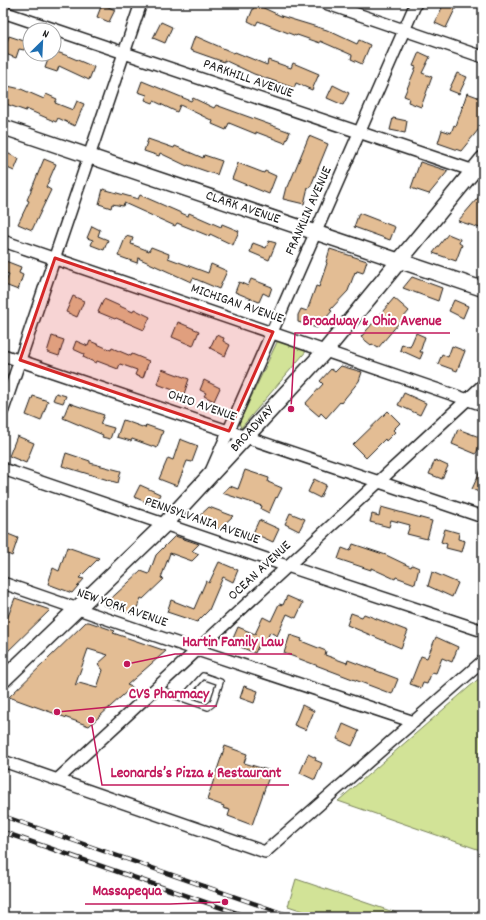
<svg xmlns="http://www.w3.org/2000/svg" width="486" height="920" viewBox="0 0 486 920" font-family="Dekko,sans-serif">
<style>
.green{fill:#d2e397;stroke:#77805a}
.building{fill:#e3bd94;stroke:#1c1c1c;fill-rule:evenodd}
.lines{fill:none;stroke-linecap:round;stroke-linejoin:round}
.service-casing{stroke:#1c1c1c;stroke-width:8}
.minor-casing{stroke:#1c1c1c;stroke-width:14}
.tertiary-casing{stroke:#1c1c1c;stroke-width:17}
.secondary-casing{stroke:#1c1c1c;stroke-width:18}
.service{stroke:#fff;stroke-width:5.5}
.minor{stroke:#fff;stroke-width:11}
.tertiary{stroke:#fff;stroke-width:14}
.secondary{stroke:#fff;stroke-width:15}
.rail-casing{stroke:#1c1c1c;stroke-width:4.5}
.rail{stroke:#fff;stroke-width:3;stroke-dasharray:9;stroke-linecap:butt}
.marked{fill:#d62828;fill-opacity:0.2;stroke:#d62828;stroke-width:3;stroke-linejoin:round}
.labels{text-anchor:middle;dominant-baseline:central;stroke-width:4;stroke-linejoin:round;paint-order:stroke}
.street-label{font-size:14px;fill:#1c1c1c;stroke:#fff}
.leader{fill:none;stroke:#c2185b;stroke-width:1.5}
.callout-dot{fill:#c2185b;stroke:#fff;stroke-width:1.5}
.callout-label{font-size:15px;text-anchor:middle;font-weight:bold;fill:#c2185b;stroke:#fff;stroke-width:4;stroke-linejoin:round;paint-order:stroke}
</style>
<rect width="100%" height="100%" fill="#fff"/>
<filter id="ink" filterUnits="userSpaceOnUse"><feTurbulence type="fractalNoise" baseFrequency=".025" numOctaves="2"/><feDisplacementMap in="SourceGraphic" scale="8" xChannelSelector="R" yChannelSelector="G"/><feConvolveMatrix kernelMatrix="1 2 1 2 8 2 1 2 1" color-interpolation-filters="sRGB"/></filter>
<g filter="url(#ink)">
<path class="green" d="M278,340l30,9 -67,79 -2,-5z
M483,675v176l-145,-50z
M296,879l112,38h-87l-33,-11z"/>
<path class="building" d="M444,3h14l-12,25 -11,-5z
M102,4l13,6 -6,12 -12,-5z
M255,4l26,12 46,14 30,14 2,-4 11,5 -8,19 -11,-5 1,-4 -32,-14v2l-23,-8 -1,1 -38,-15 -2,4 -8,-4z
M161,22l11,5 -7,16 -12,-5z
M9,36l18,6 -3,8 -5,-1 -3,9 -13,-5z
M195,36l39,17 1,-1 32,13 1,-5 23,8 2,-5 26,11 -7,16 -16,-7 -2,5 -40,-14 -30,-14v2l-34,-12z
M54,51l14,5 26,11 -5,13 -30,-14 -2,6 -12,-4 5,-14h4z
M419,52l11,5 -8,16 10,4 -11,30 -13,-5 1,-4 -5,-2 12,-29 -3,-1z
M457,73l10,4 -8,17 -10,-4z
M142,81l49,20 2,-3 21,10 2,-3 74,27 -5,11 -29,-11v2l-27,-11 -3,7 -14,-6 1,-3 -33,-16 -3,7 -23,-11 -1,2 -8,-3 2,-5 -9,-3z
M3,85l18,4 23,10 2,-5 11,5 -2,4 18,7 4,-9 7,3 -9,22 -17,-8 -2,4 -30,-13v2l-23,-8z
M333,85l16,8 -6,12 -16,-7z
M467,93l16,6v25l-22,27 -23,-8 4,-13 9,3 3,-8 2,1z
M393,118l14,3 -2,12 -15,-3z
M309,136l19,8 -18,44 -2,-1 -4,17 -21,-5 3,-12h2z
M148,139l26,9 1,-2 28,12 1,-3 18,6 -5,14 -29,-10 -1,1 -27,-13 -1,3 -15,-5z
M3,151l16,8 -5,12 -11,-5z
M44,159l12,5 -10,23 5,3 -19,40 -14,-6 11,-23 -2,-1z
M420,162l28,9 -19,23 -18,-6z
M238,163l26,10 1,-2 11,5 -7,18 -37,-15z
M103,189l35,10 2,-4 48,21 1,-3 32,14 1,-3 17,7 -6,14 -23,-11 -1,2 -32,-13 -2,3 -51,-23 -1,3 -11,-2 -1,4 -12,-4z
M483,192v37l-25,-8z
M359,213l36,14 -5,13 -36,-13z
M92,226l8,4 -2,6 10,4 -4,10 -13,-5 2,-5 -6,-2z
M448,234l12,5 -1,4 3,2 -6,16 -23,-8z
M126,236l7,2 -2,6 18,7 2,-4 18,7 -1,4 40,15 3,-9 16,7 -8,18 -26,-11 -2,4 -53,-24 -1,5 -19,-7z
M269,241l7,2 -7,17 -19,-8 3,-9 13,5z
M330,249l37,12 -4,12 -6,-2 -1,2 -1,-1 -7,19 -18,19 2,1 -6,7 -1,-1 -8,11 -19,-6v-7l3,-6 6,2 9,-25 3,1 8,-24 -1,-1z
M3,260l18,7 -2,6 4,2 -5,15 -13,-5 4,-11 -6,-2z
M412,277l30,11 -4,13 -35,-13z
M251,279l21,8 -3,9 -6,-3 -4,9 -24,-10 4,-10 9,4z
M73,296l11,5 -7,16 -11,-5z
M394,298l15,13 -31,37 -6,-4 -1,1 -10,-8z
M104,299l29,13 1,-3 16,8 -6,13 -28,-12 -1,1 -17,-7z
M454,300l14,6 -5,12 -14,-7z
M178,322l21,9 -6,15 -21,-9z
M416,333l9,4 -5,15h3l-3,7 -20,-9 2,-6 8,3z
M216,335l8,3 -1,3 7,4 -5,11 -15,-8z
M52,336l12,4 -5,16 -12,-4z
M76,341l12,5 2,-5 21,9 1,-2 19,8 1,-2 17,7 -6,17 -8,-3 2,-5 -17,-6 -2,5 -21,-8 -1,2 -13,-6 1,-3 -11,-5z
M452,346l13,5 -8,20 -19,-7 4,-10 6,3z
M341,366l21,6 -3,9 -18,22 -1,-1 -14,16 -5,-5 -2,3 -14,-12 18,-20 -3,-3 11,-12 4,3z
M162,369l27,10 -5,15 -27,-10z
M204,380l16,8 -6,13 -10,-5 2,-3 -6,-3z
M56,393l10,3 -3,7 -10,-3z
M404,393l22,10 -6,12 -22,-10z
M33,396l15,5 -7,20 -15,-6z
M69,403l35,12 -4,9 14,4 -4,11 -8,-2 1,-2 -40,-17z
M388,411l12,12 -7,7 2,2 -9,9 -1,-2 -19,19 -13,-13z
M123,420l22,8 1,-3 17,6 -6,17 -25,-9 -1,2 -14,-4z
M458,429l24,9 -6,16 -24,-10z
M17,436l17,7 -8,20 -17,-7z
M180,439l18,7 -6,16 -5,-1 -10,25 -18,-7 9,-21 5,2z
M66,453l24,8v2l31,8 -3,12 -56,-17z
M435,460l13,6 -6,13 -13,-5z
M483,465v29l-11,-5z
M245,470l24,8 -1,4 14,6 -5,10 -1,-1 -7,16 -8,-4 1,-3 -40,-13 8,-7 8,3z
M314,479l12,6 -6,13 -12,-6z
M140,485l20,9 -5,12 -21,-9z
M209,507l24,9 -14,13 -24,-9z
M381,507l51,14 -5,18 -20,-5 3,-9 -19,-5 -2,7 -19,-5 2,-8 7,2z
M290,513l15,6 -6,12 -14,-7z
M259,520l20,9 -6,13 -20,-9z
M445,529l14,4 -1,6 7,2 -3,11 -16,-4 1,-4 -6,-2z
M3,532l15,6 -6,18 -9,-4z
M175,536l24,8 -7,7 7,3 -7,7 -22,-8 -9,25 3,1 -21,20 -2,-1 -7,17 -30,-10 37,-34 8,3 7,-19z
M353,544l33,11 25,12 1,-2 7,3 -4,16 -19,-7 -1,2 -24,-11v2l-33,-11 4,-11 8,3z
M67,547l32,11 -20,20 5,1 -12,14 -24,-9 5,-16 6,3z
M219,562l19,8 -5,12 -10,-5 -14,33 -12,12 -30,-10 4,-12 23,9 12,-28 3,2z
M432,572l26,11 -6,14 -24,-11z
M287,596l16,7 -7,15 -9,-4 -10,22 -7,-4 -6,14 -5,-2 -4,9 -24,-10 7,-16 17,7 8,-17 8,4 8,-17 4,1z
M15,598l35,12 -47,46v-39l4,2z
M351,613l11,4 2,-3 44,17 -7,17 -54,-23z
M86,622h3l26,9 -2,2 53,18 -39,34 5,2 -43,39 -80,-29zM88,649l20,6 -10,9 5,6 -6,18 -18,-5 -4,3z
M290,635l12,4 -1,2 25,10 -1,4 22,8 1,-3 50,19 -6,15 -108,-41z
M436,637l22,10 -6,15 -10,-4 -6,15 -4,-1 -5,12 -4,-1 -2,5 -11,-4 11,-28 6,2z
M244,686l14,5 -4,12 -14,-5z
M302,705l12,6 -8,19 -12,-5z
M343,724l16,7 -7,15 -15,-7z
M225,746l22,8 -3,9 27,8 -19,54 -24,-9 2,-6 -7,-2 1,-2 -17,-6z
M308,754l8,4 -1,2 7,3 -7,17 -15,-7z"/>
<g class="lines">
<g class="service-casing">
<path id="service" d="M158,687l15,8 35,12 5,-4 7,-21 -17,-6 -20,22"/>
</g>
<g class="minor-casing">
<path id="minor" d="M325,3l158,54
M3,12l480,162
M3,241l480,164
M3,355l480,162
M3,410l138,-407
M3,469l284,97 196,65
M212,469l204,-466
M3,583l194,67 217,72
M3,761l262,91 218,-191
M57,780l426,-395"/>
</g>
<g class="tertiary-casing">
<g id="tertiary">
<path id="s1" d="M3,127l480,162"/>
</g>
</g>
<g class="secondary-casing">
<g id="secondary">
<path id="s2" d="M3,680l162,-156 161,-174 157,-191"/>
</g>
</g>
<use href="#service" class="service"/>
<use href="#minor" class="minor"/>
<use href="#tertiary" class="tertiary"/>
<use href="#secondary" class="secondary"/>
<g class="rail-casing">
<path id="rail" d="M3,816l290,101
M3,832l245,85"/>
</g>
<use href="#rail" class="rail"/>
</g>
</g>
<path class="marked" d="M55,258l218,74 -44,99 -209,-71z"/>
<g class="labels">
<g class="street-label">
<text transform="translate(248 79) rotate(19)">PARKHILL AVENUE</text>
<text stroke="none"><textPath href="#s1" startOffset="253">CLARK AVENUE</textPath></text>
<text transform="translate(309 211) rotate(-66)">FRANKLIN AVENUE</text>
<text transform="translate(237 304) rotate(19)">MICHIGAN AVENUE</text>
<text transform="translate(202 406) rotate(19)">OHIO AVENUE</text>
<text stroke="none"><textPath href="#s2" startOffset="354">BROADWAY</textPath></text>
<text transform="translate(202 521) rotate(19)">PENNSYLVANIA AVENUE</text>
<text transform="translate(260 571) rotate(-43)">OCEAN AVENUE</text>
<text transform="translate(122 608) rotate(19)">NEW YORK AVENUE</text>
</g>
</g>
<path class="leader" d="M291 409L295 333H450M127 664L175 654H292M57 712L120 706H217M91 720L102 785H289M225 902L170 904H85"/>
<g class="callout-dot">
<circle cx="291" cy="409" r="4"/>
<circle cx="127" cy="664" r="4"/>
<circle cx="57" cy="712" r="4"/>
<circle cx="91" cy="720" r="4"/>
<circle cx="225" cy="902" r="4"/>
</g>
<g class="callout-label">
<text x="372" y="325">Broadway &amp; Ohio Avenue</text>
<text x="233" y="646">Hartin Family Law</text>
<text x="169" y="698">CVS Pharmacy</text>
<text x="196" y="777">Leonards’s Pizza &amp; Restaurant</text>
<text x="127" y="895">Massapequa</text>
</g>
<rect width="486" height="920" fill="none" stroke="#fff" stroke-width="16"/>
<rect x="8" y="8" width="470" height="904" fill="none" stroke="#1c1c1c" stroke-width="1.5" filter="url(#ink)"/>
<g transform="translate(42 42) rotate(24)"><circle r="19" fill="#ffffff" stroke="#a4a4a4"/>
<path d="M0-3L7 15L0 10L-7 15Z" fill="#1f6fb2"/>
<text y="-6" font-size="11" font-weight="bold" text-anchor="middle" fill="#1c1c1c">N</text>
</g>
</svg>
